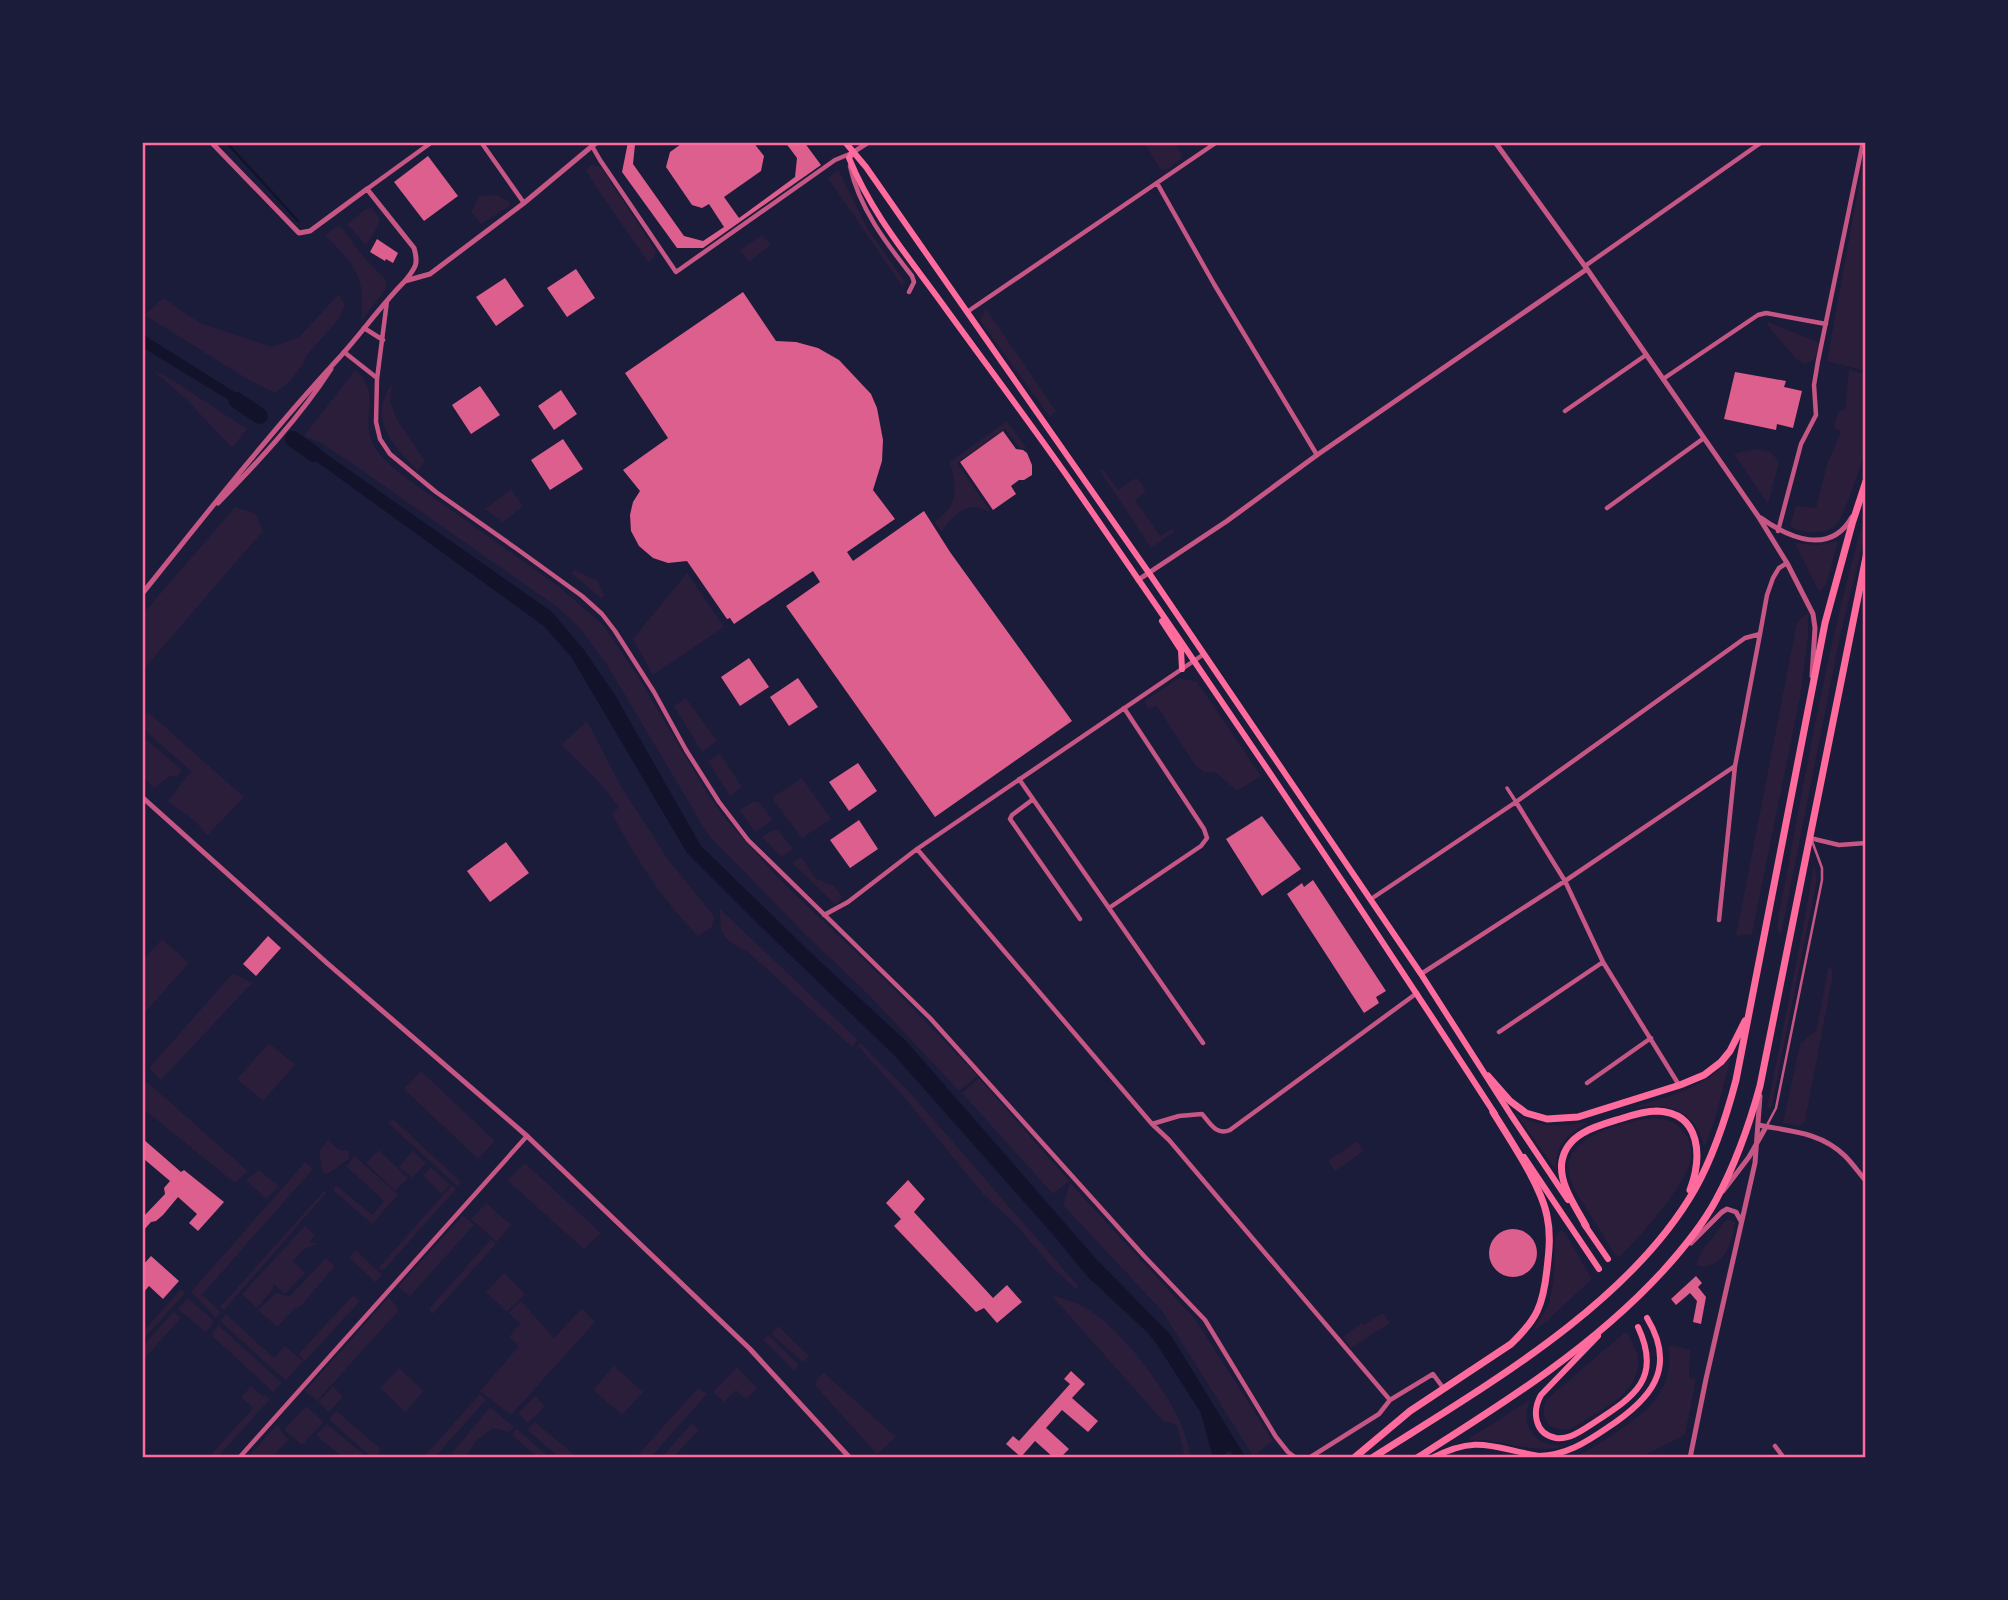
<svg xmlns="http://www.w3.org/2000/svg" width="2008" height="1600" viewBox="0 0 2008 1600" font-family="Spectral,serif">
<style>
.green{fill:#2a1e3b}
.water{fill:#12122b}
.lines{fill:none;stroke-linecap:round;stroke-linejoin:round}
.stream{stroke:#12122b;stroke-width:2.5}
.river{stroke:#12122b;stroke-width:16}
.building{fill:#dd5f8e}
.service{stroke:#c65784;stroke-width:2.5}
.pedestrian{stroke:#c65784;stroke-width:3.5}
.minor{stroke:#c65784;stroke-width:4.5}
.tertiary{stroke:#c65784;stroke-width:5}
.secondary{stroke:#ff6b9d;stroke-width:6}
.primary{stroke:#ff6b9d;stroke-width:7}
.neatline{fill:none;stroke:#ff6b9d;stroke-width:2.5}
</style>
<rect width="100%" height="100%" fill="#1b1b3a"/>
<path class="green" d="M1144,142h29l9,12 -1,5 -15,11 -6,-1z
M1865,151h1v220l-39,-10z
M592,165l9,2 55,84 -2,7 -6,4 -52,-75 -10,-17z
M837,171h2l28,57 38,54 -3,4 -74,-108z
M497,195l11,6 3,4 -30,19 -10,-12 8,-16z
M372,208l8,12 -5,11 -9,14 -19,-21 19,-15z
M338,226l5,3 17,24 26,27v9l-25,32c5,-44 -6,-56 -36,-86z
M762,235l9,10 -22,17 -9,-12z
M339,294l6,11 -7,15 -31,35 -6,12 -10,13 -16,13 -26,-13 -104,-65 18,-17 37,25 72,24 27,-10z
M986,309l70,102 -6,6 -70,-97z
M1768,322l52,21 -5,16 -10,5 -8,-4 -29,-34z
M152,369l25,14 70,46 -15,19 -44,-47z
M355,370c27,22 6,44 17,72 6,14 22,26 34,36l152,108 45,39 34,50 71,119 17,24 53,60 107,102 93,96 -19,15 -91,-97 -62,-59 -95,-97 -8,-11 -22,-38 -74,-124 -29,-39 -21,-19 -210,-147 -26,-17 -17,-7z
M1849,370l17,4c0,23 3,47 0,70 -1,13 -22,72 -30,81 -11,10 -35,9 -46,1l6,-20 20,2 11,-43 14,-34 -7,-3 4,-17 7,-1z
M392,384l-2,17 6,17 29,43 -7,10c-25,-25 -51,-52 -26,-87z
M1007,421l20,28 -7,-1 -15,-19 -48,34 34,49c-4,-1 -12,-5 -17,-5 -13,0 -27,15 -32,25l-8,-10c25,-18 23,-31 16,-60z
M1756,449l15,3 8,10 -11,42 -34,-50z
M1103,469l15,21 16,-11h4l8,12 -11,9 25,36 12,-7 2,3 -23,16 -51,-77z
M511,489l12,17 -20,16 -18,-13z
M235,507l20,6 8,18 -121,140v-56z
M1866,511v21l-25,99 -60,304 -4,-5 2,-17c26,-134 48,-270 87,-402z
M1835,541l3,1 -12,43 -5,6 -3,-1 -23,-47 24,2z
M575,570l23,11 3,9 4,5 -4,3 -30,-25z
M687,573l37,54 -71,48 -20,-36z
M1808,613v24l-8,60 -48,237 -16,2 61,-314z
M1179,678l18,4 64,94 -24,15 -22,-19h-11l-9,-7 -39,-60 -7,4 -5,-8z
M686,698l31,43 -15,11 -28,-46z
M148,712l96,85 -37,39c-12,-19 -23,-21 -39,-35l23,-30 -49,-43v-8z
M587,721l34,65 48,75 45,55 -2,11 -14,9c-36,-36 -62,-77 -86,-122l7,-7 -21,-26 -37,-36z
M142,736l40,34 -5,7 -7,-1 -16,12 -12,-12z
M720,754l22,33 -12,9 -22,-35z
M802,778l29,41 -29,19 -30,-40z
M754,801l6,2 13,17 -18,12 -15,-22z
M772,830l7,1 14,18 -11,8 -20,-20z
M801,857l14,21 19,8 9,11 -8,7 -43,-41z
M1814,864l3,16 -46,229 -4,-1 35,-174z
M720,909l138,131 -6,7 -104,-95c-25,-13 -28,-14 -28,-43z
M162,939l27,24 -47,53v-55z
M1828,968l4,1v11l-27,141 -5,5 -17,-3 17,-79 17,-15z
M233,973l19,10 -91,97 -12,-12z
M269,1043l26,22 -32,36 -26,-22z
M860,1043l53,53 165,190 -2,3 -24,-22 -35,-41 -34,-32 -80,-98 -45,-50z
M1731,1056l-16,63 -10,27c-3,-4 -4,-11 -7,-16 -14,-26 -40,-26 -66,-22 35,-12 77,-20 99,-52z
M421,1071l74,70 -17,18 -74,-70z
M979,1078l90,103 -16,13 -91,-101z
M147,1082l101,89 -13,12 -93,-75v-20z
M1514,1111c22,19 48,15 75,11 -20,10 -35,24 -33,48z
M1654,1118c12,1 22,3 29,13 6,6 9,16 8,25 -1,26 -53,82 -71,101l-5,-2 -42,-68c-3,-8 -6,-17 -4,-26 8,-29 60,-40 85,-43z
M393,1119l68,63 -4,4 -69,-63z
M329,1140l10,10 9,1 1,8 -20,14 -6,1 -4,-24z
M1357,1141l7,10 -29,20 -7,-10z
M379,1150l29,28 -13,13 -29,-28z
M413,1151l13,12 -14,15 -13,-11z
M355,1156l43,39 -26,29 -39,-34 3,-5 36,30 12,-14 -38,-35z
M305,1162l8,7 -113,128 3,-2 18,17 -5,6 -25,-26z
M525,1163l76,70 -17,16 -77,-69z
M431,1167l19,18 -8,9 -19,-18z
M259,1170l20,16 -13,13 -20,-19z
M1070,1183l125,136 78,122 -20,15 -91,-145 -99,-106z
M452,1185l4,4 -73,82 -4,-4z
M324,1191l3,1 -103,118 -4,-3z
M486,1203l25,22 -14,17 -26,-23z
M463,1215l11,10 -64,71 -12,-9z
M1728,1219l7,3c-3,22 -11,48 -38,44 1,-12 9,-21 16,-29 6,-6 8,-13 15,-18z
M305,1226l10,9 -6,7 9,2 -14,5 -11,12 12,12 -20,21 -12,-10v5l-16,19 -15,-14z
M1560,1231h3l4,5 25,43 -44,41 -15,11 16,-27 5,-27 1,-40z
M491,1239l5,5 -63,70 -4,-5z
M356,1250l26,25 -7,7 -26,-25z
M326,1258l9,8 -35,41 -5,1 -18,19 -19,-17 18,-17 14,3z
M504,1273l21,21 -18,18 -21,-20z
M181,1289l4,4 -43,48v-8z
M353,1295l7,6 -55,60 -7,-6z
M1051,1295c10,3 21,6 31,11 35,17 82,80 98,115 5,12 8,25 11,37h-6l-8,-33 -14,-4z
M389,1297l10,13 -82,91 -12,-10z
M188,1298l26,23 -8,11 -28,-23z
M521,1301l33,37 28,-30 13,14 -84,93 -31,-24 39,-45 -10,-9 11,-14 -12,-10z
M173,1312l8,6 -39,43v-14z
M1383,1313l7,10 -39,25 -8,-11 18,-14 2,2z
M226,1314l48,44 11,-12 18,15 -17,20 -66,-60z
M218,1325l64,58 -9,9 -62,-57z
M778,1326l31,30 -6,6 -32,-28z
M1624,1333h4c3,7 7,14 9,21 9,38 -39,57 -65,74l-7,2 -14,-3c-8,-8 -9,-16 -5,-27z
M768,1335l31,30 -5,5 -31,-30z
M1669,1345l21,5 -1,28 7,1 -11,56 -46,23h-69c15,-5 28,-14 42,-23 37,-25 61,-41 57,-90z
M614,1366l29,26 -21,23 -29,-25z
M737,1367l20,21 -10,10h-3l-8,-8 -12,12 -11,-10z
M399,1368l25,23 -19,21 -25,-24z
M823,1372l73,65 -19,17 -63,-70z
M251,1386l12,10 2,-1 5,4 -53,59h-9l45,-50 -12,-11z
M333,1386l10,11 -14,15 -11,-10z
M698,1388l9,6 -57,64h-15z
M480,1394l6,6 -52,58h-11z
M535,1396l10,10 -17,17 -10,-10z
M1531,1399c-14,28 8,50 36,46 -32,12 -63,-7 -97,-5v-2z
M306,1406l18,16 -22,23 -18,-15z
M490,1407l24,20 -5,5 -16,-4 -17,13 -11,17h-17z
M336,1411l45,38 -6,9h-3l-43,-39z
M535,1422l43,36h-18l-33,-28z
M692,1423l7,7 -26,28h-12z
M327,1424l41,34h-25l-27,-23z
M277,1425l11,15 -16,18h-25z
M516,1429h1l33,29h-12l-26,-23z"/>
<path class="water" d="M142,334l107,67 4,10 -10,-2 -11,-7 -90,-55z
M298,442h11l243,170 32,38 31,45 86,151 109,106 97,90 190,218 73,74 76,124h-11l-5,-7 -9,5 1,2h-9l-12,-45 -45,-70 -8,-10 -61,-57 -31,-38 -161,-182 -141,-136 -67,-67 -115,-195 -28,-32 -242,-175z"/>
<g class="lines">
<path class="stream" d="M226,142l72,79"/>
<path class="river" d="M236,400l24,16
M293,439l21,15"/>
</g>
<path class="building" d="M628,142h12l-5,3 -2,19 51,72 19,5 21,-14 -15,-23 -7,4 -10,-3 -26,-38 4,-15 14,-10h69l11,14 -3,15 -37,26 15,21 56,-41 2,-19 -12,-16h19l17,23 -118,83h-26l-55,-76z
M428,156l30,40 -34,25 -30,-39z
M377,239l21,14 -5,10 -7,-4 -1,2 -15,-9z
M576,269l19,29 -28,19 -20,-29z
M505,278l19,28 -28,20 -20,-29z
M743,292l33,49 20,1 22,6 21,12 32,34 6,14 6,32 -1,21 -9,29 22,29 -48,33 6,9 71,-50 26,41 122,169 -137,96 -149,-211 34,-24 -7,-11 -79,53 -4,-6 -3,1 -40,-58 -19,2 -15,-5 -14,-12 -8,-15 -1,-16 3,-13 7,-11 -17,-21 45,-32 -43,-65z
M1735,372l51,9 -2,6 18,4 -9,37 -16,-4 -1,6 -52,-11z
M480,386l20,29 -29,19 -19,-29z
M561,390l16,24 -23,16 -16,-24z
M1003,431l13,18 7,1 4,3 5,12v10l-8,5h-5l-8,6 5,8 -23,16 -33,-48z
M563,439l20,30 -33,21 -19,-30z
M749,658l20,29 -29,19 -19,-29z
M798,678l20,29 -29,19 -19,-29z
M858,763l19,28 -28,20 -20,-29z
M1262,816l39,53 -39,27 -36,-57z
M859,820l19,29 -28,19 -20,-28z
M506,842l23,31 -39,29 -23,-31z
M1313,880l73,111 -10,6 3,6 -15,10 -77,-119 15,-11 2,4z
M268,936l13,12 -25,28 -13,-12z
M143,1139l38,33 3,-2 40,32 -26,29 -9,-8 8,-9 -19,-17 -15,18 -7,6 -5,1 -9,10v-18l2,2 21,-22 -1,-6 6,-7 -26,-22 -2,3v-21z
M908,1180l17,19 -11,13 79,86 14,-13 15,17 -25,21 -13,-15 -8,4 -82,-86 7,-7 -15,-16z
M1489 1253a24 24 0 1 1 48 0a24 24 0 1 1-48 0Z
M151,1256l28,25 -16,18 -14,-13 -7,8v-28z
M1696,1276l6,7 -4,4 8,10 -5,27 -8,-2 4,-21 -7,-8 -14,12 -5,-6z
M1071,1371l14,13 -13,14 26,23 -10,11 -26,-22 -16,18 23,21 -9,9h-6l-19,-17 -14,16 -15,-13 7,-8 6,5 51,-57 -6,-5z"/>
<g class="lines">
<path class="service" d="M1766,1127l10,-19 46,-228v-12l-10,-27"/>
<path class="pedestrian" d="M1507,788l9,14"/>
<path class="minor" d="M481,142l43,61
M592,146l8,14 76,112 159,-112 17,-7
M850,166c9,42 36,77 62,110l2,6 -5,10
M1157,183l57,101 103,171
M367,189l65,-47
M1585,266l177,-124
M387,301l-10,78 -1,43 4,17 10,15 46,38 81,57 65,47 20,18 13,17 39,61 32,58 33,52 29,38 182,178 214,238 61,64 71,117 12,15 8,6
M967,312l250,-170
M364,328l19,12
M344,352l33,26
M1663,379l95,-64 8,-2 60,11
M1565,411l81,-56
M1607,508l97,-70
M1778,531l23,-87 15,-29 -2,-30 4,-24 45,-219
M1019,779l184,264
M1032,800l-20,15 -2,4 70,100
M1516,802l49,79 38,81 76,123
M1810,838l29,7 27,-2
M917,849l235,275 17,16 221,260
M1371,899l145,-97 229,-164 15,-4
M1109,908l92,-62 6,-8 -3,-9 -80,-121
M824,915l24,-13 69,-53 287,-195
M1719,920l16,-154 25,-132 7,-39 6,-17 6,-10 8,-5
M1421,974l144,-93 170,-115
M1499,1032l104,-70
M1587,1083l64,-45
M1152,1124l27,-8 23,-2c8,9 14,22 28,16l187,-137
M1775,1446l9,12
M239,1458l288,-322
M1309,1458l70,-44 11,-14 43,-26 11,15"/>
<path class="tertiary" d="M1495,142l92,127 171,247 29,47 26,51 2,14 -3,48
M852,153l17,-11
M405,281l25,-7 94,-71 73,-61
M218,503c40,-41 82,-86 113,-134
M1761,518c28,20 69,38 91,-1
M1138,580l89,-59 90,-66 270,-186
M142,594c64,-80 127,-160 196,-235 23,-25 43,-54 67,-78 10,-13 14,-16 9,-33l-47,-59 -57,42 -11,2 -88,-91
M142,797l185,166 200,173 223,213 100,109
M1758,1125c31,6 63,7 87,31 8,8 14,17 21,25
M1723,1191l26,-34 17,-30
M1691,1243l31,-31 5,-3 9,3 5,9
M1690,1458l16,-79 49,-216 5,-67"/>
<path class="secondary" d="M845,142l21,25 283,406 272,401 90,141 57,85
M852,153l-3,5c23,57 62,102 97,151 42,58 85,115 126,174 144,208 285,418 423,631
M1162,621l19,29 1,19
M1524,1157l75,112
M1584,1224l24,35
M1598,1336l-57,59c-9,16 -7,39 15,43 14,2 28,-9 39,-16 40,-26 67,-44 43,-95
M1432,1458c46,-24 61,-10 107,-2 27,-1 46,-13 68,-28 43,-28 71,-59 40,-110"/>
<path class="primary" d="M1488,1076l22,25 16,12 21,6 31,-2 102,-32 24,-10 17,-13 9,-11 15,-30
M1586,1226c-10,-19 -28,-43 -24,-65 5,-28 35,-35 58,-42 12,-4 25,-8 37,-8 45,2 45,47 33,79
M1354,1458l56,-47 101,-67c26,-25 32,-38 36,-75 2,-17 4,-35 0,-53 -6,-31 -37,-76 -54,-104
M1372,1458c110,-70 257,-153 323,-269 19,-34 31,-71 41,-109l89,-457 27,-99 14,-43
M1417,1458c87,-55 175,-110 245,-186 20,-22 40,-46 54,-72 20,-37 33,-74 44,-114l106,-529"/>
</g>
<rect width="2008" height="1600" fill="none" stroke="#1b1b3a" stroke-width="287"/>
<rect x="144" y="144" width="1720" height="1312" class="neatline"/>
</svg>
